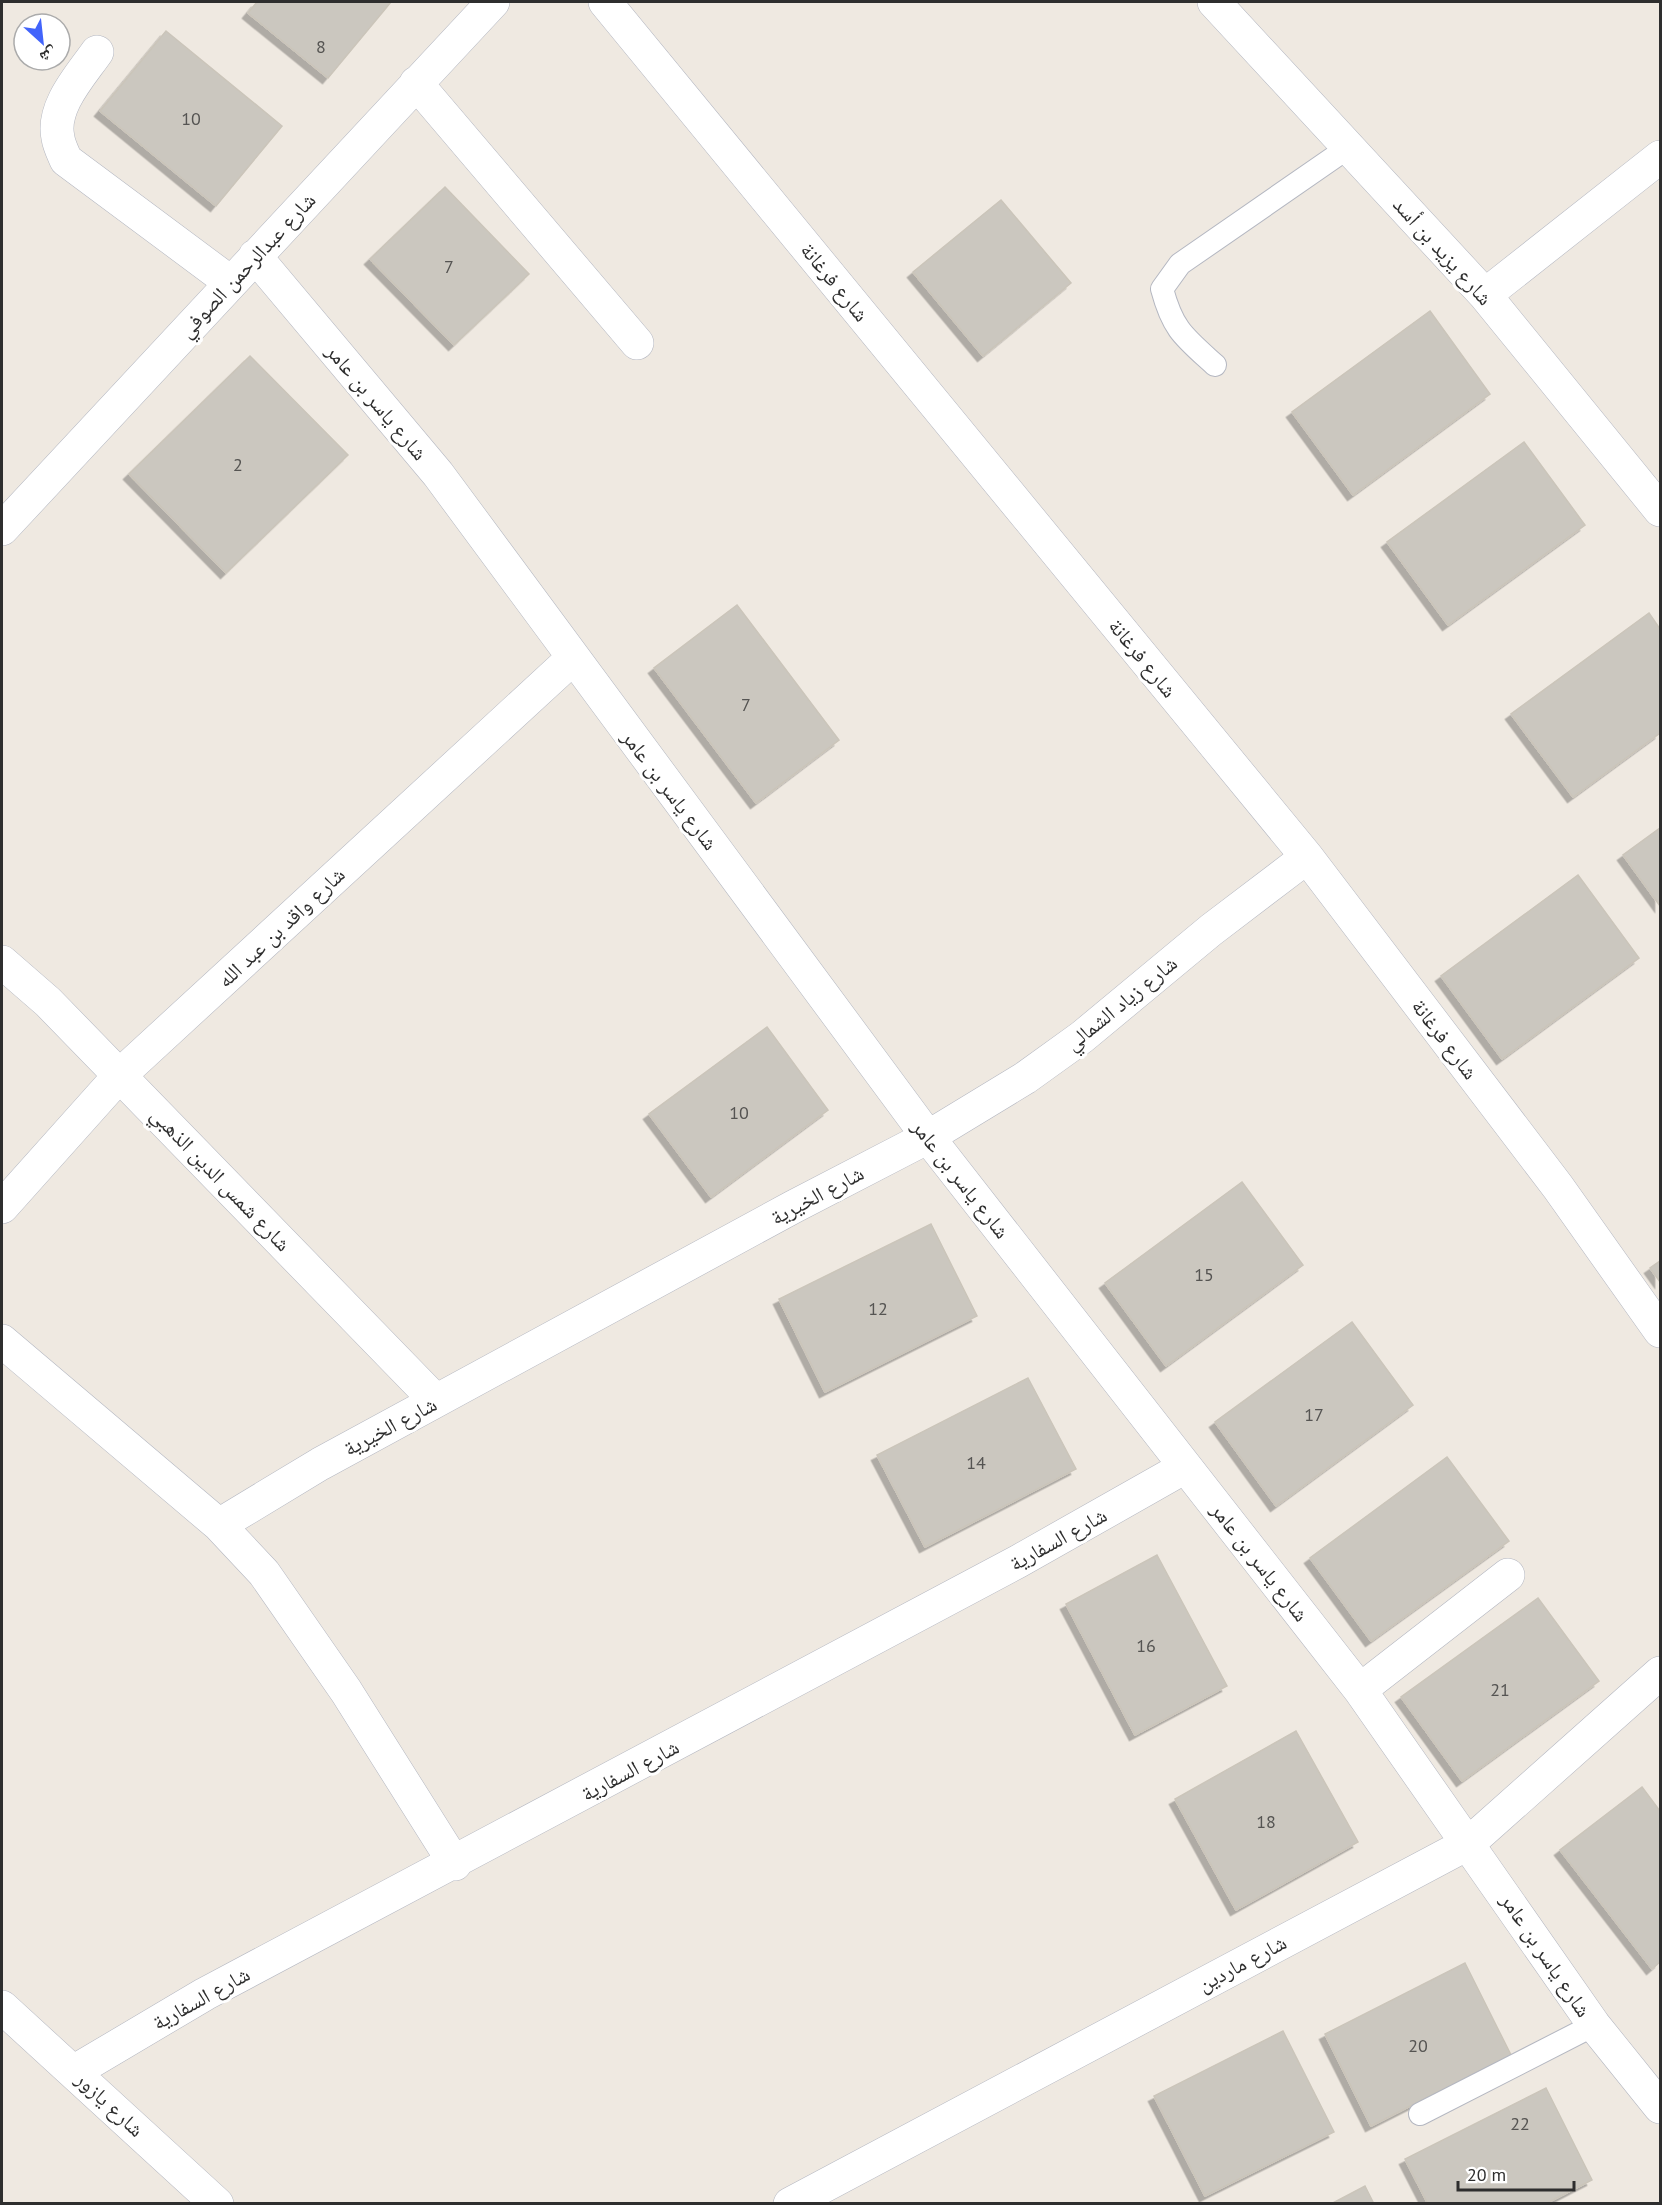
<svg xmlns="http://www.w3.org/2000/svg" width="1662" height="2205" viewBox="0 0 1662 2205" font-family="'PT Sans','Noto Naskh Arabic',sans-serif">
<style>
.building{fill:#cbc7bf;stroke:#cbc5ba;stroke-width:1.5;filter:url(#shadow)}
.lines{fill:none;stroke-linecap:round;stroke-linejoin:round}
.service-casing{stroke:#b4b7c1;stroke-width:24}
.minor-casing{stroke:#b4b7c1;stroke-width:34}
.service{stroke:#fff;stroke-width:22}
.minor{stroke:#fff;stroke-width:33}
.labels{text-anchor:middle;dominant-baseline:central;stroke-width:6;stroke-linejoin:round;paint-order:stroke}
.number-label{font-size:18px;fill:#555452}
.street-label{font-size:21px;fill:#2e2e2e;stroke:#fff}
</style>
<defs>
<filter id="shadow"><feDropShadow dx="-5.5" dy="5.5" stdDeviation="0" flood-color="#0004"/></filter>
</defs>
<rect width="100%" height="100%" fill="#efe9e1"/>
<path class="building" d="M257,2h134l-63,76 -80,-65z
M166,31l116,95 -66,80 -116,-95z
M445,187l84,87 -75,71 -84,-86z
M1001,200l70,83 -88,73 -70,-84z
M1430,311l60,83 -137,101 -61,-83z
M250,356l98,99 -122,118 -97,-99z
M1524,442l61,83 -137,100 -61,-83z
M737,605l102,135 -83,63 -102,-135z
M1649,613l11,16v104l-87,64 -62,-83z
M1660,828v78l-37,-51z
M1578,875l61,83 -137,101 -61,-83z
M767,1027l61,83 -117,87 -62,-83z
M1242,1182l61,83 -137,101 -61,-83z
M931,1224l46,92 -152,76 -46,-93z
M1660,1261v21l-10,-14z
M1352,1322l61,83 -137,101 -61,-84z
M1028,1378l48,91 -151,78 -48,-92z
M1447,1457l62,84 -138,100 -61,-83z
M1157,1555l70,131 -92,49 -69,-131z
M1538,1598l61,83 -137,100 -61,-84z
M1296,1731l62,111 -122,68 -61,-111z
M1642,1787l18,24v151l-8,7 -92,-119z
M1465,1963l46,92 -140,71 -46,-92z
M1283,2031l51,101 -129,64 -51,-100z
M1546,2088l46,92 -47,24h-117l-23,-45z
M1365,2186l9,18h-43z"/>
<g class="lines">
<g class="service-casing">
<path id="service" d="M1215,365c-31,-28 -42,-35 -53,-76l18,-25 169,-117
M1420,2114l174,-89"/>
</g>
<g class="minor-casing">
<path id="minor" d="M605,2l702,855 251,330 102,144
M1214,2l271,293 175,215
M97,52c-16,23 -46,55 -39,86 1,7 5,15 8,22l164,122
M416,83l221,260
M255,256l183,218 490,663 432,553 234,335 66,82
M1485,295l175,-138
M2,529l491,-527
M2,962l46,40 388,399
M2,1207l118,-132 453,-417
M2,1341l217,184 45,48 82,118 109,173
M219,1525l101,-61 473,-257 135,-70 97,-59 57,-41 129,-107 96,-73
M1360,1690l148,-115
M2,2007l215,197
M75,2071l130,-77 814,-433 166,-94
M790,2204l679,-361 191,-170"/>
</g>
<use href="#service" class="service"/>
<use href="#minor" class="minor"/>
</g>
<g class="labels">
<g class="number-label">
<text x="321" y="46">8</text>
<text x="191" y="118">10</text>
<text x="449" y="266">7</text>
<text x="238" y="464">2</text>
<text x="746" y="704">7</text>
<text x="739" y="1112">10</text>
<text x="1204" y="1274">15</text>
<text x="878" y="1308">12</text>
<text x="1314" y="1414">17</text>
<text x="976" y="1462">14</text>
<text x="1146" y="1645">16</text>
<text x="1500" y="1689">21</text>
<text x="1266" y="1821">18</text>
<text x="1418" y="2045">20</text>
<text x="1520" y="2123">22</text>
</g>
<g class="street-label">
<text transform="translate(1443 251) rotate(48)">شارع يزيد بن أسد</text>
<text transform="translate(247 265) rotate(-47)">شارع عبدالرحمن الصوفي</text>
<text transform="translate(835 282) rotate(51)">شارع فرغانة</text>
<text transform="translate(377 402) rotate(50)">شارع ياسر بن عامر</text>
<text transform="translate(1143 658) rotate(51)">شارع فرغانة</text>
<text transform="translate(670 790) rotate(53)">شارع ياسر بن عامر</text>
<text transform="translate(281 927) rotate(-43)">شارع واقد بن عبد الله</text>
<text transform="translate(1121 1003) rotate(-39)">شارع زياد الشمالي</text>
<text transform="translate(1445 1039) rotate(53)">شارع فرغانة</text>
<text transform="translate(221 1179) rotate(46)">شارع شمس الدين الذهبي</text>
<text transform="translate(961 1179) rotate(52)">شارع ياسر بن عامر</text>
<text transform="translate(817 1195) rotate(-28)">شارع الخيرية</text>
<text transform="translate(390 1426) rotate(-28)">شارع الخيرية</text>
<text transform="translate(1058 1539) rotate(-29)">شارع السفارية</text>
<text transform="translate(1260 1562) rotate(52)">شارع ياسر بن عامر</text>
<text transform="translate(630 1770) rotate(-28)">شارع السفارية</text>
<text transform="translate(1546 1955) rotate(56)">شارع ياسر بن عامر</text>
<text transform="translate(1242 1963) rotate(-28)">شارع ماردين</text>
<text transform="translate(201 1998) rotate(-29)">شارع السفارية</text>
<text transform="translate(110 2104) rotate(43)">شارع يازور</text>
</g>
</g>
<rect width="1662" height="2205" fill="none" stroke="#2e2e2e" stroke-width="6"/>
<g transform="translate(42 42) rotate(153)"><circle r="28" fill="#ffffff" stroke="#ababab" stroke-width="1.5"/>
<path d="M0-4.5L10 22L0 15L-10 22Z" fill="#4264fb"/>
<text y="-9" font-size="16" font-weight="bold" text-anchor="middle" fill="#2e2e2e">ش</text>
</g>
<path d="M1458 2181v9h116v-9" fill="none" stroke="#2e2e2e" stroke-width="3"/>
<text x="1467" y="2181" font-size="18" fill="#2e2e2e" stroke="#ffffff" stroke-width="4.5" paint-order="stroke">20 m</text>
</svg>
